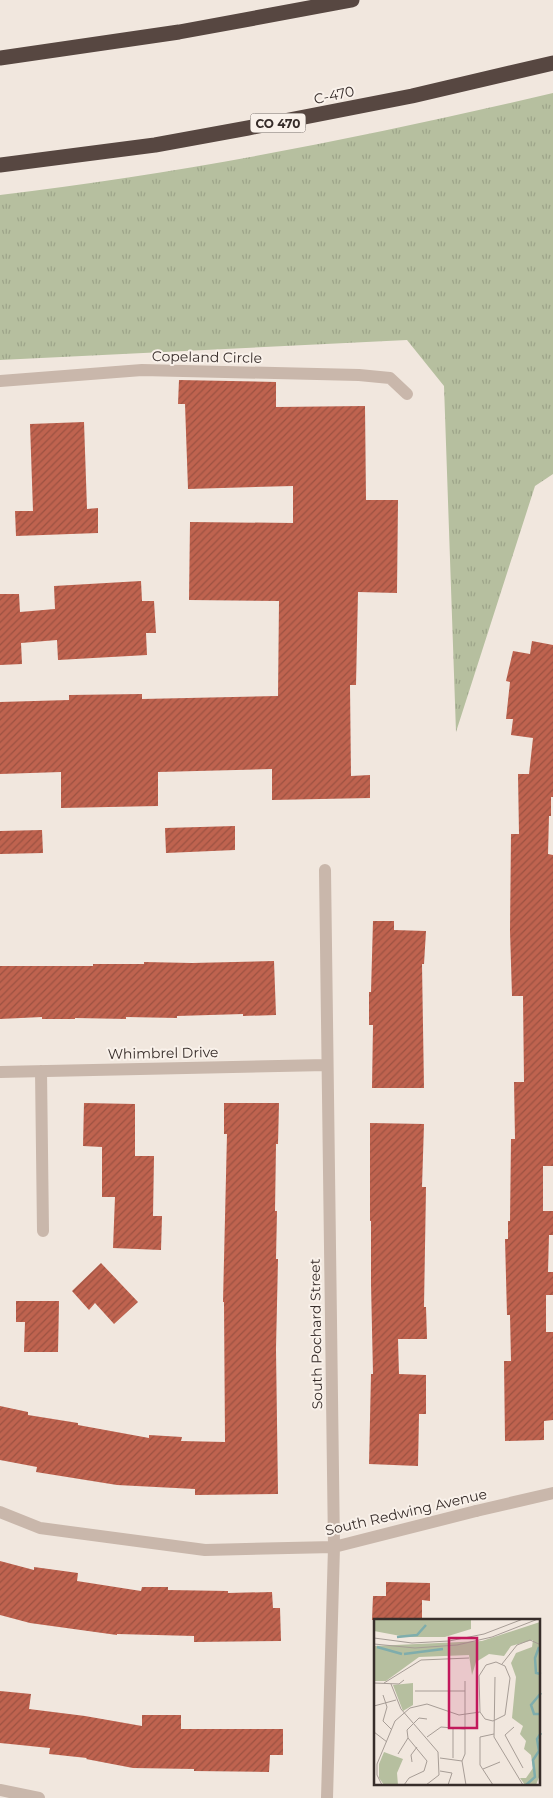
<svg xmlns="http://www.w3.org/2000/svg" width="553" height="1798" viewBox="0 0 553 1798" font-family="Montserrat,sans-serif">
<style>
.grass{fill:url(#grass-tufts)}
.building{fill:url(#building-hatch)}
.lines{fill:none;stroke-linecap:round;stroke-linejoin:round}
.lane{stroke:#c9b7ab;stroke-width:12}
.street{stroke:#c9b7ab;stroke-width:12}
.highway{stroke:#574741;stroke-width:15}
.labels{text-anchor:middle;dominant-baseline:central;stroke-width:4;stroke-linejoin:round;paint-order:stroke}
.shield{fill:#f9f1ea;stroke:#716864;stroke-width:1}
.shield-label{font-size:12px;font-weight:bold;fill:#372d2a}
.street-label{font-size:14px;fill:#372d2a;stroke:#f9f1ea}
.inset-river{fill:none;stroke:#7fadac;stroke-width:2.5}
.inset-road{fill:none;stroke:#a79d96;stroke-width:1}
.view{fill:#c2185b;fill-opacity:0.15;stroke:#c2185b;stroke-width:2.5}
.inset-edge{fill:none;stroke:#372d2a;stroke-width:2.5}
</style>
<defs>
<pattern id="grass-tufts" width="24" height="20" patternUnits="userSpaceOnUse" patternTransform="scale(1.25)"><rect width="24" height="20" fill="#b6bf9f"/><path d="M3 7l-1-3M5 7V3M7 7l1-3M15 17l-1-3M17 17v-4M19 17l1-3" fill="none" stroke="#9da489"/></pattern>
<pattern id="building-hatch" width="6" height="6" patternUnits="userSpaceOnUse" patternTransform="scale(1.25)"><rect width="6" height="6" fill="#bf634f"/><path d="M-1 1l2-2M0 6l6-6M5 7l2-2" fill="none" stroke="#9c5242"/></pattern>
</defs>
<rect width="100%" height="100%" fill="#f1e7de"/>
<path class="grass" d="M553,93v381l-18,12 -79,246 -12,-346 -37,-46 -407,20v-165c186,-22 371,-59 553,-102z"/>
<path class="building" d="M179,380l97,2v25l89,-1 1,94h32l-1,93 -39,-1 -2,93h-6l1,91 19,-1v23l-98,2v-31l-114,3v34l-97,2v-36l-61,2v-72l69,-2v-5l73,-1v5l136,-3 1,-95 -90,-1 1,-78 103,1v-37l-105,3 -3,-85h-7z
M84,422l3,87 11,-1v25l-82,3 -1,-25h18l-3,-87z
M141,581l1,20h12l2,32h-10l1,22 -89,5 -1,-20 -36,3 1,21 -22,1v-71h19l1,18 35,-3 -1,-23z
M532,641l21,4v152h-2v19h-2l-1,38 5,1v311h-10v45h10v24h-4l-1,37h5v23h-7v37h7v88l-9,1v19l-39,1 -1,-80h7l-1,-46h-3l-2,-76h3v-18h2l1,-82h4l-1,-57h10l-1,-86h-11l-2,-65 1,-97h8l-1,-60h11l4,-36 -22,-3 2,-16h-7l4,-37 -4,-1 7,-30 17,3z
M235,826v24l-69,3 -1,-25z
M42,830l1,23 -43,1v-23z
M373,921h21v9l32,1 -2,33h-2l2,124h-52l1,-63h-4v-33h2z
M274,961l2,54 -33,1v-2l-66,2v2l-51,-1v2l-51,-1v1h-33v-2l-42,2v-53h93v-2h51v-2l48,1z
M84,1103l51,1v52h19l-1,60h9l-1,34 -48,-2 2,-51h-13v-50l-19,-1z
M224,1103h55l-1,41h-2l-1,67h2l-1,48h2l-2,90 2,145 -83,1v-6l-78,-4 -81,-13 1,-5 -37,-7v-54l28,6v3l50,8v2l71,13v-3l33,2 -1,4 44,1 -1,-140h-1l4,-168h-3z
M370,1123l54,1 -2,63h4l-2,120h2l1,32h-29l1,35 27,1v39h-7l-1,52 -49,-2 2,-90h2l-2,-90v-63h-1z
M101,1263l37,39 -24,22 -19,-21 -6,7 -17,-19z
M16,1301h43l-1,51h-34l1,-30h-9z
M0,1561l34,9v-3l44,6 -1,8 64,10 1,-4h26v3l60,1v2l44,-1 1,16h7l1,33 -87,1v-6l-77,-2v1l-87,-12 -30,-8z
M386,1582l44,1v18l-8,-1v20h-50l1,-24h13z
M0,1691l31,3 -2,15 56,7 57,10v-11h39v14h102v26h-13l-1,17 -75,-1v-2l-61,-1 -47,-9 1,-1 -38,-4 1,-6 -50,-5z"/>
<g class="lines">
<path class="lane" d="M0,381l142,-11 217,5 31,3 17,16
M476,1511l77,-18"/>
<path class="street" d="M325,870l9,677 -7,251
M41,1071l2,160
M0,1072l327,-7
M0,1512l40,16 165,22 129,-3 142,-36
M0,1790l39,8"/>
<path class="highway" d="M0,58l179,-26 173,-32
M0,165l155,-20 93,-17 164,-32 141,-33"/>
</g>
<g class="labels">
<rect class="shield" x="250.5" y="113.5" width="55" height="19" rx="4"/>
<g class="shield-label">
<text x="278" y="123">CO 470</text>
</g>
<g class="street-label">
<text transform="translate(334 95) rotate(-12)">C-470</text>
<text transform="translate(207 357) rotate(1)">Copeland Circle</text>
<text transform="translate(163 1053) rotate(-1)">Whimbrel Drive</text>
<text transform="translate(316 1334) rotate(-91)">South Pochard Street</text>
<text transform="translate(406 1512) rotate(-13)">South Redwing Avenue</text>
</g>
</g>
<g transform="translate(374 1619)">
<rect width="166" height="166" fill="#f1e7de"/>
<path d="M166,3l1,150 -5,13h-11l-5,-7h6l7,-10 -2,-13 -7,-6 2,-8 -6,-7 3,-8 -11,-8 4,-41 -5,-14 5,-10 16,-6 1,-7 -22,6 -7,10 -15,-2 -13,8 -4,13 -3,-20 -50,2 -33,24h-12v-35l108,-5z" fill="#b6bf9f"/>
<path d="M0,0h97v10l-26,8h-39l-32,-6zM39,64v22l-10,6 -10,-26zM10,133l19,7 -6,14 1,12h-14l-5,-7v-14z" fill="#b6bf9f"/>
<path class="inset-river" d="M23,18l20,-2 9,-10M3,28l25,7M165,28l-4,11 1,15 5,1M30,35l39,-5M167,74l-10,12 3,9h7M152,166l9,-8 -2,-17 6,-9 -2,-12 4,-6"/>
<path class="inset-road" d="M0,19l38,5 37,-2 35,-7 39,-15M0,25l41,4 42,-3 35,-8 46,-18M122,43l9,4 5,12 -5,37 -12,6 -8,-2 -5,-7 -1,-36 7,-11zM128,45l15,-19 13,-5 11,5M121,58l-1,60 29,48M0,64l25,1 5,-4M10,64l37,-23 48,-2M17,65l10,25 37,43 1,23 -13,10M41,72h50M9,76l4,12 -4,14 9,9M0,87l22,-6M140,108l-9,8 18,33M0,113l13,10M53,118l14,-10 24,2M24,135l10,-16M66,139l22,3 4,24M79,139v-30M88,142l3,-7v-73M38,143l-1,-7 6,-8M109,150l17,-7M66,152l12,2 -4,12M8,166l-5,-10v-11l18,-43 15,-13 17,-4 32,11 21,-3M30,166l5,-7 15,-7 3,-10 -19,-23 -1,-8 12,-12 8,1M119,166l-13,-20v-28l14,-3"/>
<path class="view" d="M75,19h28v90h-28z"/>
<rect width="166" height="166" class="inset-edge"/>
</g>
</svg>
